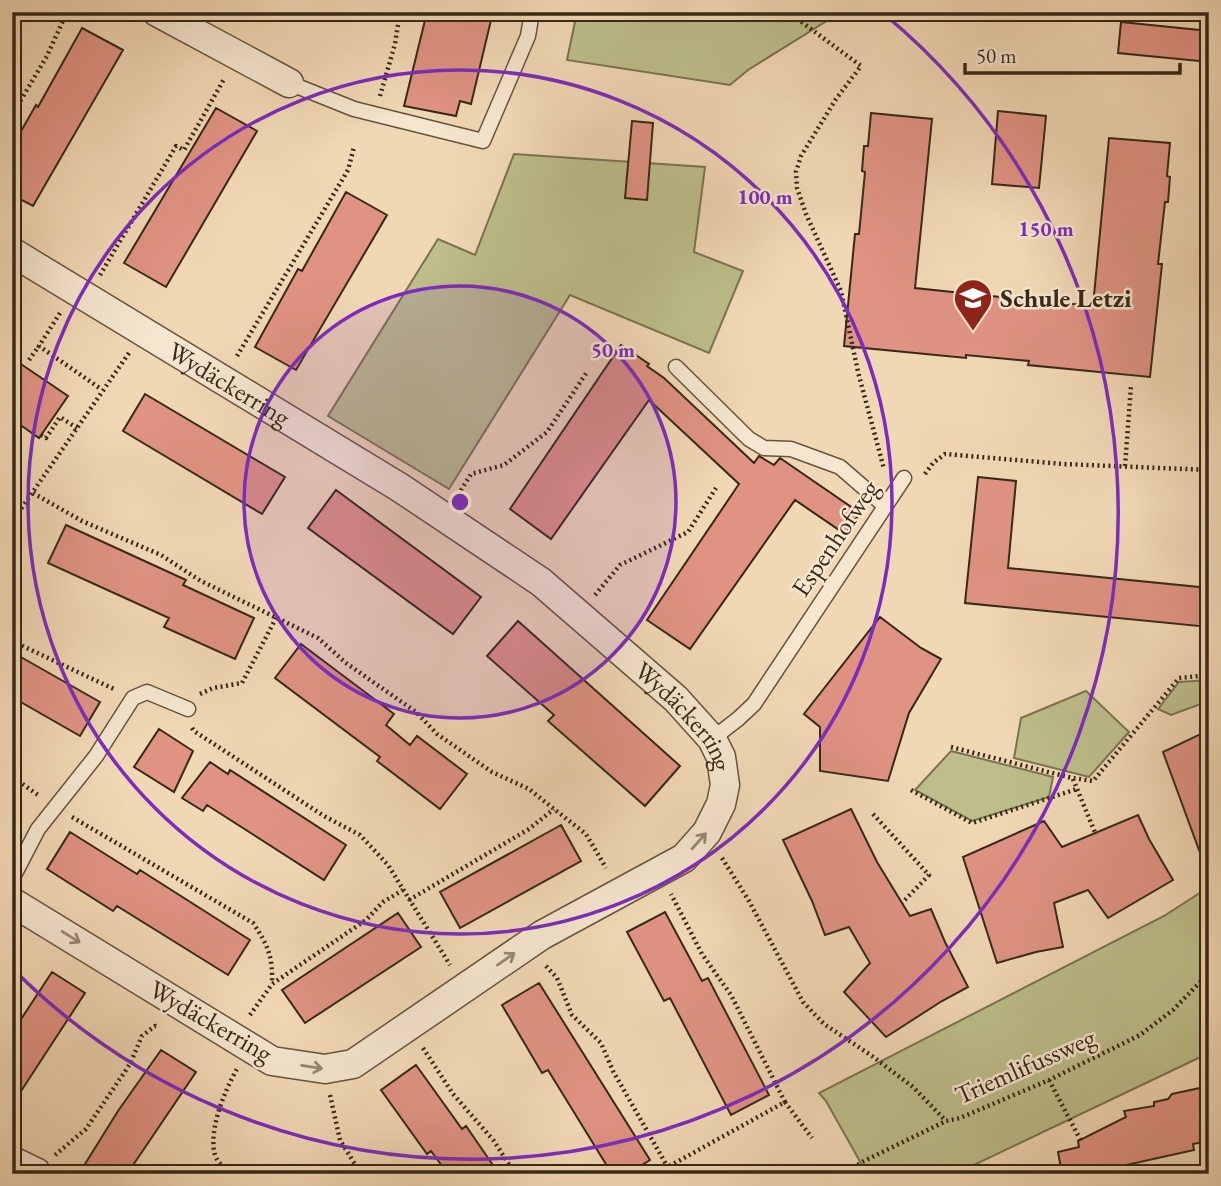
<svg xmlns="http://www.w3.org/2000/svg" width="1221" height="1186" viewBox="0 0 1221 1186" font-family="'EB Garamond',serif">
<style>
.green{fill:#bdbe8b;stroke:#7a7351;stroke-width:2}
.building{fill:#e09383;stroke:#362817;stroke-width:2}
.lines{fill:none;stroke-linecap:round;stroke-linejoin:round}
.lane-casing{stroke:#65543e;stroke-width:17}
.street-casing{stroke:#65543e;stroke-width:31}
.path{stroke:#362817;stroke-width:4.5;stroke-dasharray:2 3.5;stroke-linecap:butt}
.lane{stroke:#f6e6cf;stroke-width:14}
.street{stroke:#f6e6cf;stroke-width:28}
.oneway{stroke:#968773}
.ring{fill:none;stroke:#7b2cbf;stroke-width:3.5}
.labels{text-anchor:middle;dominant-baseline:central;stroke-width:5;stroke-linejoin:round;paint-order:stroke}
.poi-label{font-size:26px;font-weight:bold;fill:#362817;stroke:#f6e6cf;text-anchor:start}
.street-label{font-size:26px;fill:#362817;stroke:#f6e6cf}
.centre{fill:#7b2cbf;stroke:#f6e6cf;stroke-width:3.5}
.ring-label{font-size:21px;text-anchor:middle;font-weight:bold;fill:#7b2cbf;stroke:#f6e6cf;stroke-width:5;stroke-linejoin:round;paint-order:stroke}
</style>
<rect width="100%" height="100%" fill="#f1d8b5"/>
<filter id="stains"><feTurbulence type="fractalNoise" baseFrequency=".00286" numOctaves="4"/><feColorMatrix values="0 0 0 0 .2 0 0 0 0 .09 0 0 0 0 .02 0 0 0 .5 -.17"/></filter>
<radialGradient id="worn" r=".72"><stop offset=".6" stop-color="#630" stop-opacity="0"/><stop offset="1" stop-color="#630" stop-opacity=".3"/></radialGradient>
<path class="green" d="M577,12h264l-93,58 -18,15 -163,-25z
M514,154l191,13 -11,85 49,19 -34,82 -139,-58 -121,194 -121,-73 110,-177 37,16z
M1209,680v21l-38,14 -13,-6 21,-27z
M1086,691l43,41 -40,45 -75,-19 7,-40z
M951,751l102,26 -4,20 -77,24 -57,-31z
M1209,887v166l-254,121h-88l-41,-73 -7,-8 345,-177z"/>
<path class="building" d="M427,12h49l16,4 -21,88 -11,-3 -4,15 -52,-10z
M1121,22l88,9v31l-91,-9z
M82,28l41,22 -90,156 -21,-11v-48l24,-42 2,2z
M216,108l41,23 -91,156 -42,-24z
M998,111l48,5 -7,72 -47,-4z
M871,113l61,6 -17,169 66,7 112,11 16,-168 61,5 -3,33 3,1 -2,25h-3l-7,62h4l-12,113 -122,-12 1,-4 -63,-6v3l-122,-12 11,-112h4l6,-62 -3,-1 2,-25h4z
M632,121l21,2 -6,77 -22,-2z
M346,192l41,23 -91,155 -41,-23 43,-78 4,2z
M621,345l28,19 -2,2 17,12 90,85 5,-7 15,9 6,-7 80,55 -15,21 -50,-34 -105,149 -43,-29 92,-136 -90,-84 -98,139 -41,-30z
M12,358l56,38 -29,42 -27,-19z
M145,394l140,83 -23,37 -139,-83z
M978,477l38,4 -8,87 201,20v39l-244,-24z
M336,490l145,107 -28,37 -145,-106z
M66,525l120,55 -3,5 71,33 -19,41 -71,-32 5,-9 -121,-55z
M880,617l41,31 20,11 -32,54 -21,68 -68,-10v-44l-16,-13z
M518,621l162,145 -35,40 -97,-85 6,-6 -67,-59z
M301,644l93,70 -8,11 24,20 7,-9 50,38 -27,35 -63,-48 3,-4 -105,-79z
M12,652l88,50 -20,34 -68,-39z
M159,729l34,22 -19,41 -40,-25z
M1209,730v139h-3l-43,-117z
M210,762l18,12 2,-4 116,75 -22,35 -117,-75 -4,6 -21,-13z
M851,809l26,53 33,54 21,-7 14,33 23,45 -26,14 -56,36 -42,-45 26,-29 -21,-36 -24,8 -13,-34 -29,-61z
M1138,815l11,24 24,41 -65,38 -20,-28 -34,13 9,44 -27,5 -39,11 -34,-106 81,-36 18,26z
M561,825l20,36 -121,67 -20,-36z
M70,832l67,42 3,-4 110,70 -22,35 -111,-69 -4,5 -66,-42z
M665,912l37,69 6,-3 61,117 -38,20 -61,-117 -6,3 -37,-69z
M398,913l23,34 -116,76 -23,-33z
M52,972l33,21 -73,112v-72z
M539,983l111,177 -22,14h-16l-64,-104 -6,3 -40,-68z
M161,1050l35,22 -69,102h-27l-15,-10 33,-53z
M416,1065l46,64 4,-3 33,48h-51l-17,-23 -4,3 -46,-64z
M1209,1086v55l-16,3 1,6 -108,24h-24l-4,-22 21,-5 -1,-6 48,-24 -2,-6 30,-5v-4l14,-3 4,-5z"/>
<g class="lines">
<g class="lane-casing">
<path id="lane" d="M289,83l65,26 129,32 45,-105 4,-24
M676,367l73,72 15,9 27,1 49,18 45,39
M712,739l26,-20 16,-15 150,-226
M12,879l26,-50 58,-73 37,-58 14,-6 41,17
M12,1153l29,14 -4,7"/>
</g>
<g class="street-casing">
<g id="street">
<path d="M157,12l132,71"/>
<path id="s1" d="M12,252l387,235 142,95 135,117 36,40 9,18 4,28 -4,19 -14,28 -23,26 -142,77 -189,129 -28,5 -53,-8 -260,-159"/>
</g>
</g>
<path class="path" d="M788,12l73,54 -25,33 -35,57 -5,16 1,16 9,26 35,77 17,81 26,97
M380,96l15,-52 5,-32
M12,115l35,-59 20,-44
M100,275l76,-129 8,4 40,-71
M60,313l-21,33 62,43
M237,356l111,-186 6,-23
M29,360l10,-14
M41,435l5,3 14,-21 17,11
M1125,466l6,-80
M925,474l8,-11 12,-9 118,10 146,6
M33,493l49,28 79,34 40,26 117,57 28,25 70,49 21,22 55,38 37,17 25,20 32,25 20,34
M458,495l13,-21 33,-9 43,-33 40,-60
M12,522l117,-169
M595,595l25,-30 68,-33 28,-44
M12,641l104,49
M200,694l13,-6 29,-5 34,-65
M192,728l2,3 130,85 36,19 28,30 62,100
M951,747l121,31 21,3 86,-103 30,-3
M1073,779l23,56
M12,781l9,2 17,12
M911,790l61,33 105,-34
M873,814l56,61 -27,28
M72,817l181,106c15,22 20,34 19,61
M722,858l27,43 54,101 21,22 48,32 41,31 33,34
M409,900l120,-71 25,-20
M546,966l11,12 15,37 29,28 12,28 54,95
M250,1015l22,-31 94,-64 17,-18 20,-12
M423,1048l30,46 41,47 21,33
M1049,1080l33,63
M330,1095l10,45 21,34
M785,1102l27,36
M55,1155l31,-26 44,-65 12,-28 13,-10 4,1
M1087,1166l2,8
M234,1174c-8,-5 -16,-10 -19,-19 -7,-25 10,-65 22,-86
M655,1174l130,-72 -54,-107 -29,-41 -31,-60
M844,1174l18,-12 84,-41 14,-3 89,-38 91,-45 33,-25 36,-37"/>
<use href="#lane" class="lane"/>
<use href="#street" class="street"/>
</g>
<defs><path id="oneway-shaft" d="M-6 0H5M1.5-3L5.5 0L1.5 3" fill="none" stroke-width="1.6" stroke-linecap="round" stroke-linejoin="round" transform="scale(1.75)"/></defs>
<g class="oneway">
<use href="#oneway-shaft" transform="translate(699 841) rotate(-48)"/>
<use href="#oneway-shaft" transform="translate(71 937) rotate(32)"/>
<use href="#oneway-shaft" transform="translate(506 959) rotate(-35)"/>
<use href="#oneway-shaft" transform="translate(312 1067) rotate(9)"/>
</g>
<circle cx="460" cy="502" r="216" fill="#7b2cbf" fill-opacity=".12"/>
<g class="ring">
<circle cx="460" cy="502" r="216"/>
<circle cx="460" cy="502" r="432"/>
<path d="M884 14A647 647 0 1 1 15 971"/>
</g>
<defs>
<g id="school-pin" transform="scale(2.0125)"><path d="M0 17L-7.5 6A9.5 9.5 0 1 1 7.5 6Z" fill="#8f2418" stroke="#f6e6cf"/><path d="M0-5L7-2L0 1L-7-2ZM-4 1L0 2.5L4 1V4Q0 6-4 4Z" fill="#fff"/></g>
</defs>
<g fill-rule="evenodd">
<use href="#school-pin" x="973" y="298"/>
</g>
<g class="labels">
<g class="poi-label">
<text x="1000" y="298">Schule Letzi</text>
</g>
<g class="street-label">
<text stroke="none"><textPath href="#s1" startOffset="254">Wydäckerring</textPath></text>
<text transform="translate(835 538) rotate(-56)">Espenhofweg</text>
<text stroke="none"><textPath href="#s1" startOffset="821">Wydäckerring</textPath></text>
<text transform="translate(211 1021) rotate(30)">Wydäckerring</text>
<text transform="translate(1025 1066) rotate(-24)">Triemlifussweg</text>
</g>
</g>
<circle cx="460" cy="502" r="10" class="centre"/>
<g class="ring-label">
<text x="765" y="204">100 m</text>
<text x="1046" y="236">150 m</text>
<text x="613" y="357">50 m</text>
</g>
<rect width="1221" height="1186" fill="none" stroke="#f1d8b5" stroke-width="42"/>
<rect x="14" y="14" width="1193" height="1158" fill="none" stroke="#362817" stroke-width="3.5"/>
<rect x="21" y="21" width="1179" height="1144" fill="none" stroke="#362817" stroke-width="2"/>
<path d="M965 63v10h215v-10" fill="none" stroke="#362817" stroke-width="3.5"/>
<text x="976" y="63" font-size="21" fill="#362817" stroke="#f6e6cf" stroke-width="5" paint-order="stroke">50 m</text>
<rect width="100%" height="100%" filter="url(#stains)"/>
<rect width="100%" height="100%" fill="url(#worn)"/>
</svg>
